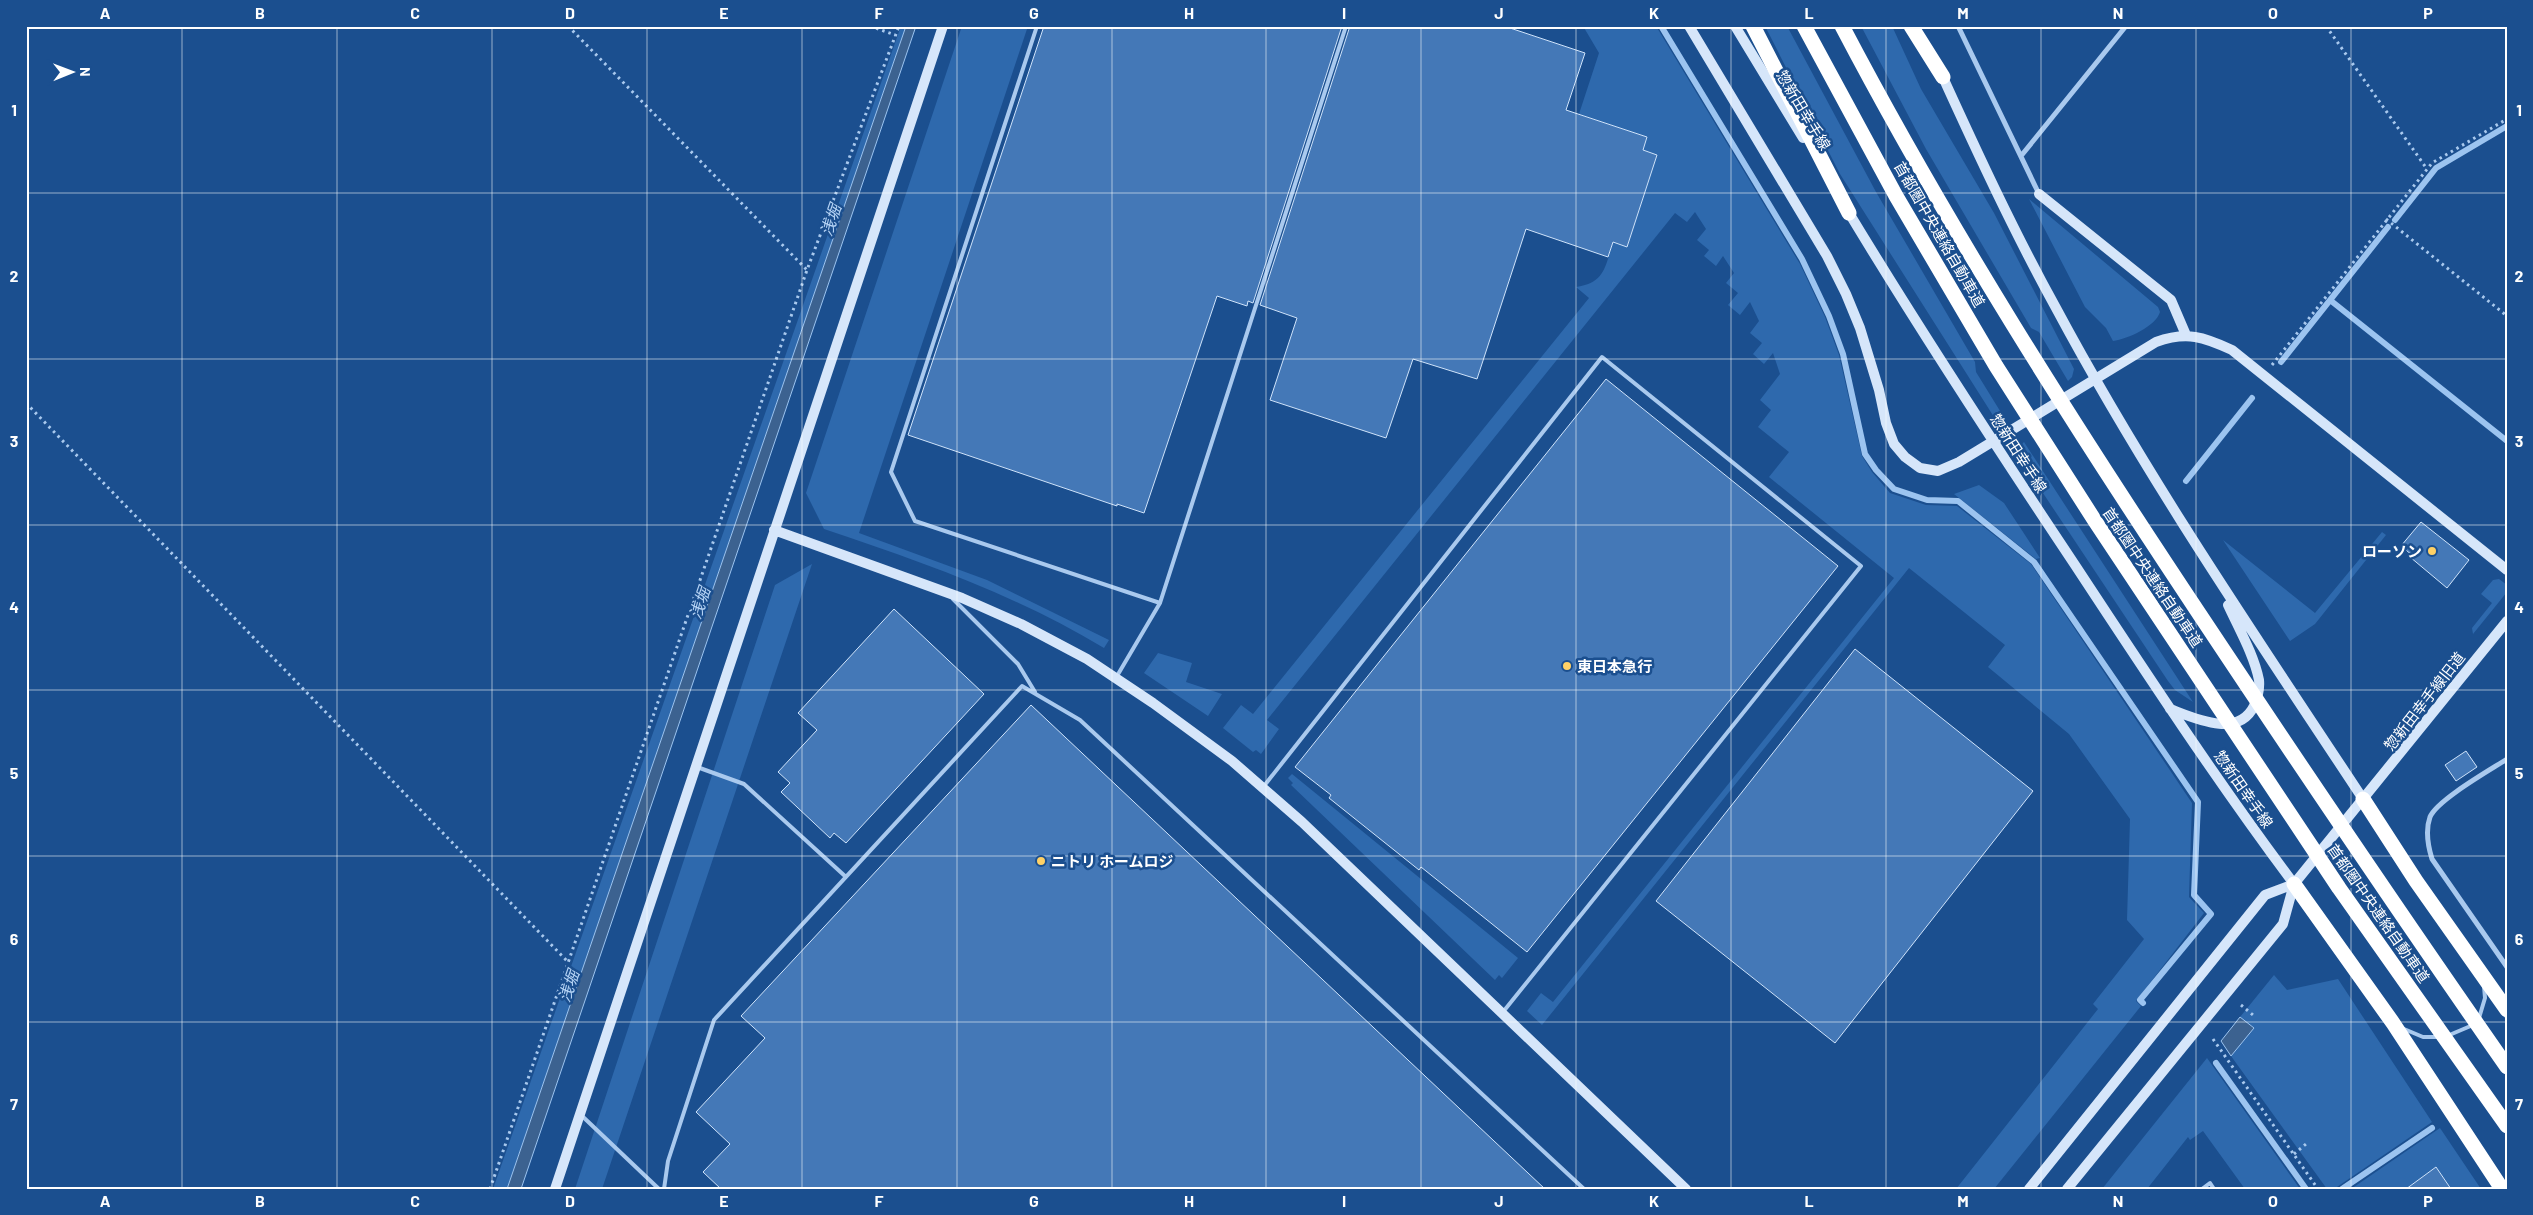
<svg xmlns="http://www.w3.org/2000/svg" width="2533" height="1215" viewBox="0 0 2533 1215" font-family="Barlow,'Noto Sans JP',sans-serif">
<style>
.green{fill:#2e69ad}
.water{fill:#3c6290;stroke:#9cc4f0}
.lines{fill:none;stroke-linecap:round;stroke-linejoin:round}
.stream{stroke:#9cc4f0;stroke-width:6}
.building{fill:#4478b7;stroke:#cfe3fa}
.path{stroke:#a9c9ee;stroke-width:3;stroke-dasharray:2.5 4;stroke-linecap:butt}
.lane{stroke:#a9c9ee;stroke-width:4}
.street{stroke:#a9c9ee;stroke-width:5}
.secondary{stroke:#d6e6fa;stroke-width:10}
.highway{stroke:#fff;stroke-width:15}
.highway-bridge{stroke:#fff;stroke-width:15}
.grid{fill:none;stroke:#fff;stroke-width:1;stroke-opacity:0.55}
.poi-dot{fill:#ffd166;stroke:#1b4f8f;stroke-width:2}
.labels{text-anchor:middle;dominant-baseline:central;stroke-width:5;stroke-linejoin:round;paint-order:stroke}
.street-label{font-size:15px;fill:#fff;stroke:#1b4f8f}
.poi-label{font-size:15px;font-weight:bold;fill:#fff;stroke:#1b4f8f;text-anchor:start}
.water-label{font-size:16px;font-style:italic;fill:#b5d3f5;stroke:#1b4f8f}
.neatline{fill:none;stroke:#fff;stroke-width:2}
.grid-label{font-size:16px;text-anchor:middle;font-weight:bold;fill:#fff}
</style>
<rect width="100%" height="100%" fill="#1b4f8f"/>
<path class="green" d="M901,26h5l-399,1163h-14z
M962,26h66l-169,507 128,47 122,60 -5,8c-88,-53 -184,-87 -280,-119l-18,-36z
M1583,26h73l144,238 25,53 14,38 23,101 10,16 18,21 36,12 31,1 74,58 161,239 -3,94 15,16 -68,88 5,5 -147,183h-38l142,-180 -5,-5 51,-65 -17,-19 3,-101 -61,-85 -81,-67 17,-22 -96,-77 -367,457 -15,-14 14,-18 12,9 341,-424 -125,-101 20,-25 -31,-25 13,-17 -11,-10 20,-26 -7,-21 -9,11 -11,-10 9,-11 -12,-10 9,-12 -9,-19 -10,13 -12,-10 10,-12 -12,-10 8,-10 -11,-17 -7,10 -12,-10 5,-6 -12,-10 9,-11 -11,-17 -8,10 -12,-9 -408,507 12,9 -18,25 -5,-4 -3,2 -30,-24 18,-23 12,9 336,-416 -13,-11c29,-4 29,-20 37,-45l14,5 30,-92 -14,-5 4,-13 -68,-23 20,-61z
M1765,26h22l89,166 99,170 1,10 29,47 -11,-2 -154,-243z
M1861,26h31l29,63 73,124 80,156 -2,8 -4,4 -29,-49 -8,-4 -105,-179z
M2029,199l129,108 2,5c-4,14 -32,27 -47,29l-7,-13 -21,-21z
M2024,442l169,260 -18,-12 -7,-9 -149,-224 1,-11z
M1979,485l25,18 36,55 -4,1 -82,-65z
M2382,532l4,3 -71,89 -25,17 -67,-101 92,73z
M812,564l-210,625h-27l200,-604z
M2499,579l8,6v7l-34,42 -1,-6 20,-25 -11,-9 12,-14z
M1158,653l34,10 -6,19 36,12 -14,22 -64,-43z
M1292,774l226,184 -16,20 -3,-3 -4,5 -204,-195 2,-2 -5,-5z
M2274,975l13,15 51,-11 94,143 -98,67h-7l-96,-133 22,-28 -13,-11z
M2207,1058l93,131h-55l-42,-58 -13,9 -2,-3 -41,52h-45z
M2440,1128l41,61h-30l-15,-22 -30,22h-55z"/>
<path class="water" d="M906,26h10l-395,1163h-14z
M2240,1017l14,11 -23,28 -10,-15z"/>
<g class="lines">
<path class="stream" d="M1661,26l141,233 27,57 14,38 22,100 11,16 18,19 33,11 31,1 76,61 164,240 -4,93 17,19 -71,86 3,3
M2395,220l41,-52 71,-42
M2330,300l177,141
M2281,362l107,-135
M2186,481l66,-83
M2216,1063l90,126
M2342,1189l90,-61"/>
</g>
<path class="building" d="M1044,26h298l-89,277 -5,-2 -1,5 -30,-10 -73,217 -27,-9v2l-209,-71z
M1350,26h154l81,27 -19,57 81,27 -4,13 14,5 -30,92 -14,-5 -5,15 -82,-28 -49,150 -64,-20 -27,79 -116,-38 27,-82 -37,-13z
M1606,379l232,187 -311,386 -106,-85 -2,3 -90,-72 2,-3 -36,-28z
M2421,522l48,38 -22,28 -37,-31 2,-2 -11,-9z
M894,609l90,85 -138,149 -12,-10 -4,5 -49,-46 9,-9 -12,-11 39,-42 -19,-17z
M1855,649l178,142 -198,252 -179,-142z
M1031,705l514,484h-824l-18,-17 27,-28 -34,-32 69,-74 -24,-22z
M2466,751l11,16 -21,14 -11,-16z
M2436,1167l15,22h-45z"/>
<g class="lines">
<path class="path" d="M568,26l239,244
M870,26l25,9
M2326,26l101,143
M2386,219l121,97
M2272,365l160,-202 75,-44
M26,403l542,559
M2241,1005l12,10
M2213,1039l105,150
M2294,1154l12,-10
M490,1189l317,-919 92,-244"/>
<path class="lane" d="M1037,26l-146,446 24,49 245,82
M953,599l65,65 17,28
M1117,676l43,-73 186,-577
M697,767l47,17 102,93
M1264,786l338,-429 259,209 -358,446
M2479,1018l6,-20 -1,-12
M2404,1029l19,8h17
M2447,1036l26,-11
M581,1115l78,74
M664,1189l4,-28 46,-141 308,-334 58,34 504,469
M2202,1189l8,-6 4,6"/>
<path class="street" d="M1958,26l81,168
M2021,156l105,-130
M2507,759c-17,11 -70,41 -77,58 -5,14 -2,29 2,42l75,108"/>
<path class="secondary" d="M1689,26l138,230 19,38 14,34 19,62 7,33 8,21 11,13 15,11 18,3 21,-9 197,-120c31,-11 48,-5 76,8l275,220
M1735,26l68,112
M1941,73c36,79 73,159 115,235 91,170 201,330 307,491
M2039,194l132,106 15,35
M1846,208c73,121 151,240 229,357 71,108 142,216 219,319
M774,530l188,68 59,26 66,35 66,44 79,58 70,61 384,367
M2170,709c24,9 68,30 84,-3 4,-9 6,-16 5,-26 -5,-25 -20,-51 -31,-75
M555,1189l388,-1163
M2029,1189l236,-294 29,-11
M2067,1189l216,-265 11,-40 213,-263"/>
<path class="highway" d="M1753,26l96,187
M1911,26l32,51
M2363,799l53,82 91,129
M2294,884l99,139 109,166"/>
<path class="highway-bridge" d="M1804,26l92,170 100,170 99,155 244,367 168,238
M1842,26c107,204 231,398 358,589 101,152 203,303 307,452"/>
</g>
<path class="grid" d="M182,26v1163M337,26v1163M492,26v1163M647,26v1163M802,26v1163M957,26v1163M1112,26v1163M1266,26v1163M1421,26v1163M1576,26v1163M1731,26v1163M1886,26v1163M2041,26v1163M2196,26v1163M2351,26v1163M26,193h2481M26,359h2481M26,525h2481M26,690h2481M26,856h2481M26,1022h2481"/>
<g class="poi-dot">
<circle cx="2432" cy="551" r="5"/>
<circle cx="1567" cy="666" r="5"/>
<circle cx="1041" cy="861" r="5"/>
</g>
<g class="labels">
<g class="street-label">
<text transform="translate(1804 110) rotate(59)">惣新田幸手線</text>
<text transform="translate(1940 234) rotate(60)">首都圏中央連絡自動車道</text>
<text transform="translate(2019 453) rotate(57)">惣新田幸手線</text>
<text transform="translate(2153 577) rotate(56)">首都圏中央連絡自動車道</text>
<text transform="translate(2424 701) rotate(-52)">惣新田幸手線旧道</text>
<text transform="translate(2244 789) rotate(55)">惣新田幸手線</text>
<text transform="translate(2379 913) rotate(55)">首都圏中央連絡自動車道</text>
</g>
<g class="poi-label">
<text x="2422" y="551" text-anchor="end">ローソン</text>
<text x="1577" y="666">東日本急行</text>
<text x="1051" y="861">ニトリ ホームロジ</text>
</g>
<g class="water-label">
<text transform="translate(830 220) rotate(-71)">浅堀</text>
<text transform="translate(699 603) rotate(-71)">浅堀</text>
<text transform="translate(568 986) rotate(-71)">浅堀</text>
</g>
</g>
<rect width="2533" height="1215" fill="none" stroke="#1b4f8f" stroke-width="55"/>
<g transform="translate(72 72) rotate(89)" stroke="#1b4f8f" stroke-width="4" paint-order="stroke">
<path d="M0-4L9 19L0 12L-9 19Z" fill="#ffffff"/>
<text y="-8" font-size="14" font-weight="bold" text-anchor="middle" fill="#ffffff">N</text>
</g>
<rect x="28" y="28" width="2478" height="1160" class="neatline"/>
<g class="grid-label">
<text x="105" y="19">A</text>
<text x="260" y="19">B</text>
<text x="415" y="19">C</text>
<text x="570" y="19">D</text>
<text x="724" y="19">E</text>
<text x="879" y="19">F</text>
<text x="1034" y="19">G</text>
<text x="1189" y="19">H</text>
<text x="1344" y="19">I</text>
<text x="1499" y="19">J</text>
<text x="1654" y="19">K</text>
<text x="1809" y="19">L</text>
<text x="1963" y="19">M</text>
<text x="2118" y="19">N</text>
<text x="2273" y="19">O</text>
<text x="2428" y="19">P</text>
<text x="14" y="116">1</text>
<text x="2519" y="116">1</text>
<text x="14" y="282">2</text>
<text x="2519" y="282">2</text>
<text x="14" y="447">3</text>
<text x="2519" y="447">3</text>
<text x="14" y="613">4</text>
<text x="2519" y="613">4</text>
<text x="14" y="779">5</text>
<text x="2519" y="779">5</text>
<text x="14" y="945">6</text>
<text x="2519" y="945">6</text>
<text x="14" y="1110">7</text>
<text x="2519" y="1110">7</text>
<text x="105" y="1207">A</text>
<text x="260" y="1207">B</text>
<text x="415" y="1207">C</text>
<text x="570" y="1207">D</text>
<text x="724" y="1207">E</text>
<text x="879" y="1207">F</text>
<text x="1034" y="1207">G</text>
<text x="1189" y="1207">H</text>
<text x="1344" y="1207">I</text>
<text x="1499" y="1207">J</text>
<text x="1654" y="1207">K</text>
<text x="1809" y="1207">L</text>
<text x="1963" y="1207">M</text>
<text x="2118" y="1207">N</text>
<text x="2273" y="1207">O</text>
<text x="2428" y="1207">P</text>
</g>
</svg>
